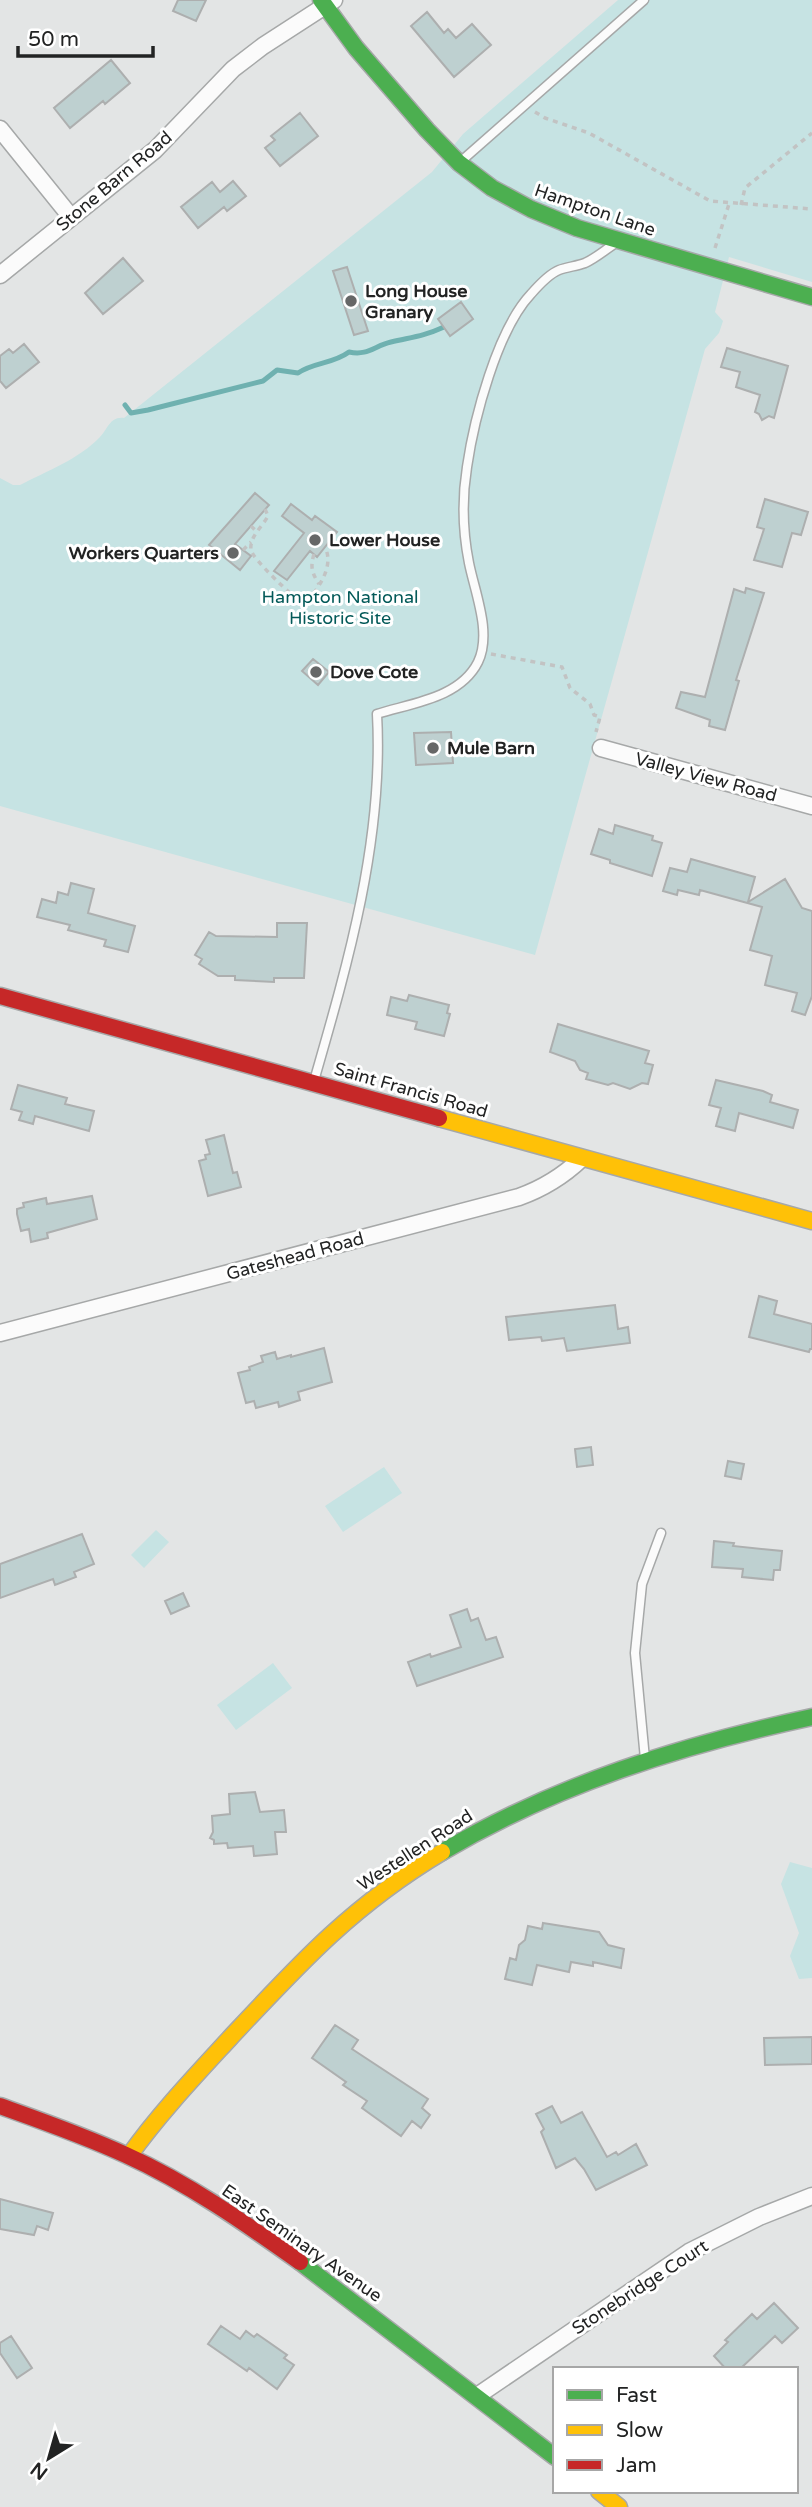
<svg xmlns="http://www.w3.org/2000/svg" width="812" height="2507" viewBox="0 0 812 2507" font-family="'Varela Round',sans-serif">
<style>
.green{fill:#c6e3e3}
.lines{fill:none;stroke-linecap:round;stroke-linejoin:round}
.stream{stroke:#6fb1b0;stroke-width:5}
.building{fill:#bed0d0;stroke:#adafaf;stroke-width:2}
.lane-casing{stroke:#a6a8a8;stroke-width:11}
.street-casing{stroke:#a6a8a8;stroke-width:19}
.fast-casing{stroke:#a6a8a8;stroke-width:19}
.slow-casing{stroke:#a6a8a8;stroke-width:19}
.jam-casing{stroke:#a6a8a8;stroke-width:19}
.path{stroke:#c2c3c3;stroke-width:3.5;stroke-dasharray:5 5;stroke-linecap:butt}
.lane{stroke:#fbfbfb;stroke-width:8}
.street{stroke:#fbfbfb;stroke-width:16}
.fast{stroke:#4caf50;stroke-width:16}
.slow{stroke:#ffc107;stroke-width:16}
.jam{stroke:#c62828;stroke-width:16}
.poi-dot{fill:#666767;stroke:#fff;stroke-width:2.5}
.labels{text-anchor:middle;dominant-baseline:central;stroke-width:6;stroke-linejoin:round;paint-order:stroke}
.street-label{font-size:18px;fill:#222323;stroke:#fff}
.poi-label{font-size:18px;font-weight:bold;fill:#222323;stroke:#fff;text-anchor:start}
.park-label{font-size:18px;fill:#035958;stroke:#fff}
</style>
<rect width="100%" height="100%" fill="#e3e5e5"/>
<path class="green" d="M618,0h194v282l-83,-25 -14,55 8,9 -4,12 -14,16 -170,606 -535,-149v-328l13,7h7c27,-14 59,-26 80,-48 8,-8 10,-21 24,-19l308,-246 31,-38z
M384,1467l18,26 -59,39 -18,-26z
M156,1530l13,12 -25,26 -13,-13z
M273,1663l19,25 -56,42 -19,-25z
M790,1862l22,6v110l-13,1 -9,-23 9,-23 -18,-49z"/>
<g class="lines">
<path class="stream" d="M125,405l6,8 17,-3 115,-29 14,-11 21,3c16,-11 35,-9 51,-21 19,4 25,-6 42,-10 21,-5 31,-5 53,-15"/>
</g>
<path class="building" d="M178,0h28l-10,21 -23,-10z
M427,12l17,21 4,-4 8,9 16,-14 19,21 -37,32 -43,-51z
M111,60l19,23 -25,21 -2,-3 -33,27 -16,-20z
M300,113l18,23 -38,30 -15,-18 10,-8 -4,-4z
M233,181l13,15 -19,15 -3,-4 -26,21 -17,-21 31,-25 8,10z
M123,258l20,23 -40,33 -18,-21z
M347,267l21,64 -14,4 -21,-64z
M461,302l12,17 -23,17 -12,-17z
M24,344l15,18 -33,26 -6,-7v-25l9,-7 4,4z
M727,348l61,18 -14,52 -5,-2 -7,4 -3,-6 -4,-2 5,-17 -24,-8 4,-15 -19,-5z
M255,493l14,12 -34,39 16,12 -11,14 -31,-25z
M765,499l43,13 -7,23 -9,-2 -10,34 -28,-7 10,-31 -7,-2z
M291,504l21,16 3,-4 22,16 -20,25 -7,-6 -23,29 -13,-9 30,-38 -22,-17z
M746,588l18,5 -28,87 3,1 -14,49 -16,-4 1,-6 -34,-12 5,-16 24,5 29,-108 11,4z
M313,659l16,13 -11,13 -16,-14z
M451,732l2,31 -37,2 -2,-32z
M615,825l38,11 -1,4 10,3 -10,33 -42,-13v-3l-19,-6 8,-25 14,5z
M691,859l64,18 -7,25 37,-23 17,29 10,3v85l-7,19 -13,-4 5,-18 -32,-8 7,-29 -22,-6 12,-43 -62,-17 -1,5 -21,-5 -1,5 -14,-4 7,-23 17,4z
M71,883l23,6 -6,24 47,13 -7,26 -24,-6 2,-6 -38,-10 2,-5 -33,-8 5,-18 14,4 2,-11 10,3z
M277,923h30l-3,55h-30v4l-39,-2v-4h-17l-19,-12 3,-5 -7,-4 14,-23 7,4 61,1z
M409,995l40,10 -2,8 3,1 -6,22 -29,-7 2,-7 -30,-7 4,-18 16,4z
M558,1024l91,27 -4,12 8,2 -5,19 -6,-1 -12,6 -17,-6 -5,2 -22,-6 2,-6 -8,-3 -5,-9 -25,-9z
M716,1080l47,11 9,4 -2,7 28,8 -5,18 -54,-15 -4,18 -19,-5 5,-18 -12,-3z
M18,1085l49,13 -2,6 29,7 -5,20 -54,-15 -2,8 -14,-4 3,-8 -11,-3z
M224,1135l9,38 4,-1 4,15 -33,9 -9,-35 7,-2 -1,-4 5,-1 -4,-14z
M92,1196l5,23 -50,14 1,5 -17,4 -2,-13 -8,2 -4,-17v-5l7,-2 -1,-4 23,-5 1,6z
M759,1296l18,5 -3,13 38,10v25h-2l-1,3 -60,-15z
M615,1305l3,24 10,-2 2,16 -63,8 -3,-13 -22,3 -1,-4 -32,3 -3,-23z
M324,1348l8,34 -34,10 2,8 -21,7 -1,-5 -22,6 -2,-7 -8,2 -8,-30 12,-3 -1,-3 14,-5 -2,-6 14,-4 2,7 14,-4v2z
M591,1447l2,18 -16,2 -2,-18z
M728,1461l16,3 -3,15 -16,-3z
M82,1534l12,30 -20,8 2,5 -21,8 -2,-6 -53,19v-34z
M714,1541l20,2 -1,3 49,5 -2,19h-6l-1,10 -31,-3 1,-8 -31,-2z
M183,1593l6,13 -18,8 -6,-13z
M467,1609l4,12 7,-3 8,22 10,-3 7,20 -86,29 -9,-24 22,-8 1,3 30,-10 -11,-32z
M255,1792l5,20 24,-2 2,22h-11l2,22 -23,2 -1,-10 -25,2 -1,-5 -13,1v-4l-4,-2 3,-6 -1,-16 18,-2 -1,-20z
M543,1923l56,9 9,13 16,4 -3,19 -28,-6v4l-22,-4 -2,10 -32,-7 -5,20 -27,-6 5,-21 6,2 3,-15 6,-5 3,-14 14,3z
M335,2025l23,15 -6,9 76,50 -6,9 8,7 -9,13 -9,-7 -11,15 -39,-28 5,-7 -24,-16 3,-3 -34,-24z
M812,2037v27l-47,1 -1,-27z
M552,2106l9,17 21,-11 25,45 9,-5 2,3 18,-11 11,21 -51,25 -12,-21 -9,-11 -19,10 -15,-36 3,-3 -8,-15z
M0,2199l53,14 -5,17 -11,-4 -3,9 -34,-6z
M774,2303l24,25 -16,15 -7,-7 -35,33h-14l-12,-13 14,-14 -3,-2 27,-26 5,5z
M221,2326l19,13 6,-8 8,6 3,-3 30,21 -3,3 10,7 -17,24 -28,-21 -2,3 -39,-27z
M11,2336l21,32 -15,10 -17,-25v-10z"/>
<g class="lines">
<g class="lane-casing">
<path id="lane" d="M459,163l185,-163
M314,1081c34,-118 70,-242 63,-367 35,-11 83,-16 101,-52 14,-29 -3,-69 -9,-99 -6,-30 -7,-65 -2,-96 7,-48 30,-137 64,-173 7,-8 18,-20 28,-24 8,-3 18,-4 26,-7 11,-5 21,-14 31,-20
M645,1759l-10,-106 7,-69 19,-51"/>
</g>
<g class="street-casing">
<path id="street" d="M0,129l71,88
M0,275l155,-125 78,-81 30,-23 71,-46
M601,748l211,58
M0,1333l519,-136c25,-9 43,-20 62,-38
M477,2396l212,-144 70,-35 53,-21"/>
</g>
<g class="fast-casing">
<path id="fast" d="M321,0l35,48 71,82 32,33 33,25 39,21 46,19 235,69
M442,1852c115,-68 240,-107 370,-135
M300,2262l255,195"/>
</g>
<g class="slow-casing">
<path id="slow" d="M439,1118l373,103
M129,2156c30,-42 66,-80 101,-118 69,-74 123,-133 212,-186
M599,2491l20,16"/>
</g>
<g class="jam-casing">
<path id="jam" d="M0,996l439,122
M0,2106c42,15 85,30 126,49 62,28 119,68 174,107"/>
</g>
<path class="path" d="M535,112l10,6 44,15 121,68 102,8
M741,205l4,-17 67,-55
M715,248l14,-44
M265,509l3,7c-5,10 -19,21 -17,34 2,10 43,47 53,56 13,-17 31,-38 21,-59
M251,526l6,6
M243,550l8,-8
M314,554c-4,13 -2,19 5,30
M491,654l71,13 8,21 20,16 4,11 6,2 -4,15"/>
<use href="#lane" class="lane"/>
<use href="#street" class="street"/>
<use href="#fast" class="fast"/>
<use href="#slow" class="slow"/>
<use href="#jam" class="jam"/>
</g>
<g class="poi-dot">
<circle cx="351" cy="301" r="7"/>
<circle cx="315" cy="540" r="7"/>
<circle cx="233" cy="553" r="7"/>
<circle cx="316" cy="672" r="7"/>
<circle cx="433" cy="748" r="7"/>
</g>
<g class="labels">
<g class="street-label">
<text transform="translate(114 181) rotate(-40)">Stone Barn Road</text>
<text transform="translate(595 210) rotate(19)">Hampton Lane</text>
<text transform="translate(706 777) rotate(15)">Valley View Road</text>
<text transform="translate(411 1090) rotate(16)">Saint Francis Road</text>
<text transform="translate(295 1256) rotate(-15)">Gateshead Road</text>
<text transform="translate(415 1850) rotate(-33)">Westellen Road</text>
<text transform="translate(302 2243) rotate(35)">East Seminary Avenue</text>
<text transform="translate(640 2287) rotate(-33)">Stonebridge Court</text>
</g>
<g class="poi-label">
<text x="365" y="291">Long House<tspan x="365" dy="21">Granary</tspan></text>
<text x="329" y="540">Lower House</text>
<text x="219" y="553" text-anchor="end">Workers Quarters</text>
<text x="330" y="672">Dove Cote</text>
<text x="447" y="748">Mule Barn</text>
</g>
<g class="park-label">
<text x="340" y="597">Hampton National<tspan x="340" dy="21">Historic Site</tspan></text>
</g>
</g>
<rect x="553" y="2367" width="245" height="126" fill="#ffffff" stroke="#a7a7a7" stroke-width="2"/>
<rect x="567" y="2390" width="35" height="10" fill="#4caf50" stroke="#a7a7a7" stroke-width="2"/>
<text x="616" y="2402" font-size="21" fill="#222323">Fast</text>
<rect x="567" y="2425" width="35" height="10" fill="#ffc107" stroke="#a7a7a7" stroke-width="2"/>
<text x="616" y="2437" font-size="21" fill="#222323">Slow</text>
<rect x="567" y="2460" width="35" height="10" fill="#c62828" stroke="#a7a7a7" stroke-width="2"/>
<text x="616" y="2472" font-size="21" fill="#222323">Jam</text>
<g transform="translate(49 2458) rotate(217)" stroke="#ffffff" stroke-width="5" paint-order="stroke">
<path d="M0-5L12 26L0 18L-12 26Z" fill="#222323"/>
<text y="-10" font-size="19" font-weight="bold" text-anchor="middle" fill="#222323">N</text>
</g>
<path d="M18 46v10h135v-10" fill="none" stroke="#222323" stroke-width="3.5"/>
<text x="28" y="46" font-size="21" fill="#222323" stroke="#ffffff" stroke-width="5" paint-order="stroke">50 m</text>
</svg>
